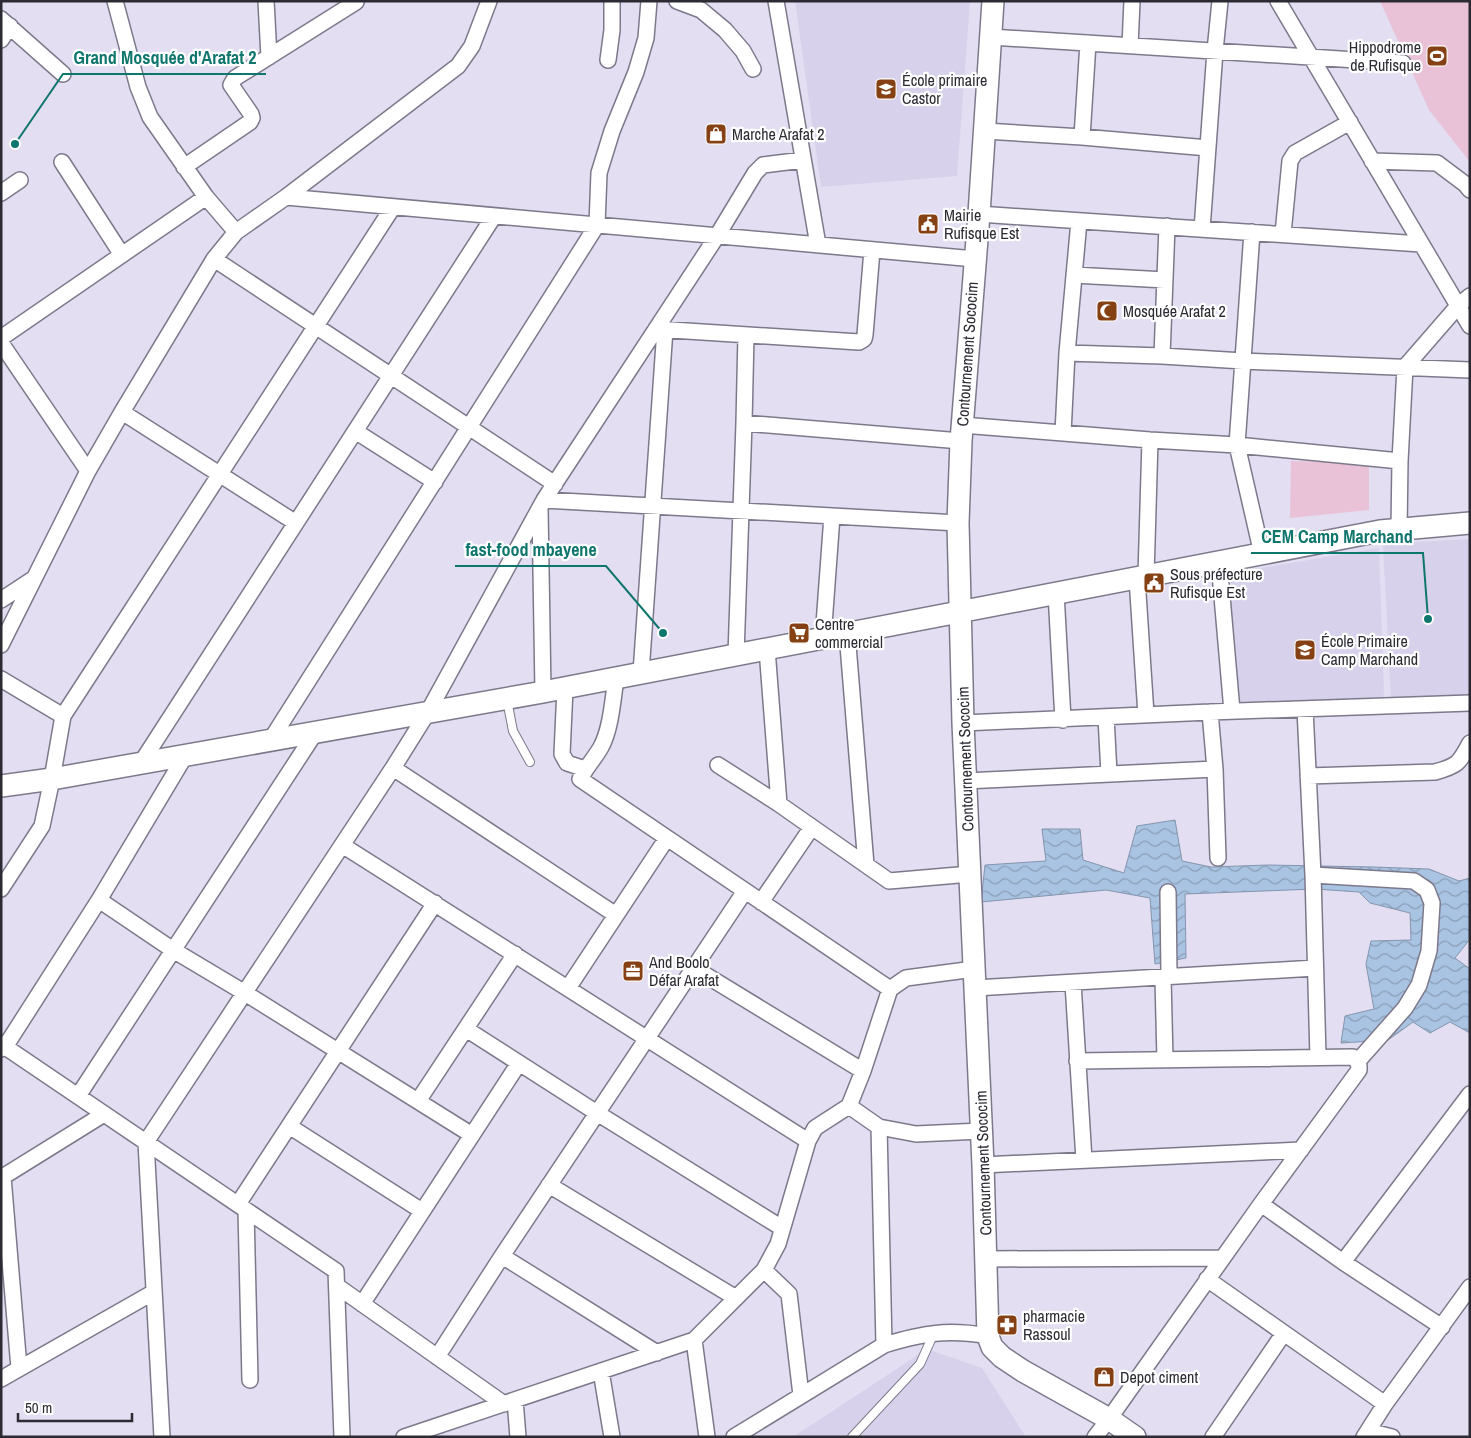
<svg xmlns="http://www.w3.org/2000/svg" width="1471" height="1438" viewBox="0 0 1471 1438" font-family="'Archivo Narrow',sans-serif">
<style>
.built{fill:#d8d1eb}
.grass{fill:#e9c2d8}
.water{fill:url(#water-waves);stroke:#8495ad}
.lines{fill:none;stroke-linecap:round;stroke-linejoin:round}
.lane-casing{stroke:#7d798b;stroke-width:10}
.street-casing{stroke:#7d798b;stroke-width:18}
.secondary-casing{stroke:#7d798b;stroke-width:24}
.lane{stroke:#fff;stroke-width:8}
.street{stroke:#fff;stroke-width:15}
.secondary{stroke:#fff;stroke-width:21}
.labels{text-anchor:middle;dominant-baseline:central;stroke-width:4.5;stroke-linejoin:round;paint-order:stroke}
.poi-label{font-size:16px;fill:#2c2a32;stroke:#fff;text-anchor:start}
.street-label{font-size:16px;fill:#2c2a32;stroke:#fff}
.leader{fill:none;stroke:#0f766e;stroke-width:2}
.callout-dot{fill:#0f766e;stroke:#fff;stroke-width:2}
.callout-label{font-size:18px;text-anchor:middle;font-weight:bold;fill:#0f766e;stroke:#fff;stroke-width:4.5;stroke-linejoin:round;paint-order:stroke}
</style>
<defs>
<pattern id="water-waves" width="16" height="10" patternUnits="userSpaceOnUse" patternTransform="scale(1.25)"><rect width="16" height="10" fill="#a9c3e2"/><path d="M0 5q4-4 8 0t8 0" fill="none" stroke="#8a9fb8"/></pattern>
</defs>
<rect width="100%" height="100%" fill="#e3def2"/>
<path class="built" d="M795,1h175l-13,175 -136,11z
M1470,539v156l-79,5 -8,-156z
M1379,548l5,149 -150,7 -11,-101 8,-30z
M927,1349l55,19 44,69h-233z"/>
<path class="grass" d="M1380,1h90v161l-41,-52z
M1291,461l78,2v47l-79,8z"/>
<path class="water" d="M1175,820l7,41 29,6 57,-2 106,2 55,2 30,12 11,-3v61l-15,19 15,11v64l-20,-11 -20,11 -17,-11 -25,18 -47,3 4,-27 29,-7 -8,-45 5,-23 40,-1 -1,-27 -40,-10 -11,-11 -44,-3 -130,5 1,64 -31,6 -5,-66 -44,-8 -125,12 4,-37 61,-4 -4,-32h38l3,31 41,13 13,-47z"/>
<g class="lines">
<g class="lane-casing">
<path id="lane" d="M507,700l6,31 17,31
M852,1437l68,-73 14,-31"/>
</g>
<g class="street-casing">
<path id="street" d="M115,1l23,86 12,30 56,80 30,35
M266,1l3,56
M677,1l24,9 24,20 18,21 10,18
M776,1l42,244
M1278,1l192,325
M1,19l62,55
M991,37l412,26
M1,40l9,-14
M1130,46l2,-45
M608,60l4,-30v-29
M985,131l97,6 126,11
M1082,137l6,-94
M1372,161l65,2 28,21 5,6
M62,162l60,93
M184,167l66,-45 2,-4 -1,-4 -20,-29 4,-7 121,-76
M1,193l19,-13
M286,197l689,62
M979,214l442,30
M1202,229l13,-178 5,-50
M1252,232l-15,213 25,109
M1283,234l7,-73 5,-8 55,-31
M214,259l341,225
M1074,275l91,5
M656,329l203,13 5,-3 1,-4 7,-85
M1,338l205,-141
M1,343l87,128
M1067,353l95,3 81,5 227,9
M1162,356l5,-130
M122,412l174,111
M744,423l217,18
M962,425l188,15 87,5 163,16
M355,431l80,51
M1063,433l4,-80 12,-132
M544,500l414,23
M540,508l3,184
M1399,529l1,-68 5,-94 53,-61 12,-10
M1219,562l13,149
M1146,576l4,-136
M1137,578l9,137
M1056,593l7,127
M1,600l32,-21
M847,633l19,232
M823,638l9,-122
M1,645l87,-174 34,-59 92,-153 22,-27 50,-35 172,-131 14,-20 17,-45
M767,649l12,155
M736,655l8,-232 2,-88
M641,673l24,-344
M616,678c-3,20 -5,51 -15,69 -6,11 -15,20 -21,32l310,210
M1,679l62,37
M565,688l-3,66 5,9 18,6
M1305,709l8,166 5,182
M1210,712l5,57 3,89
M1106,717l3,57
M963,723l247,-11 260,-9
M270,741l327,-516 2,-52 13,-42 24,-59 10,-34 3,-37
M141,763l353,-547
M718,765l61,39 110,77 81,-7
M393,768l223,147
M1308,776l127,-4c22,-6 24,-8 35,-29
M965,781l250,-12
M342,845l466,296
M1313,875l101,6 13,9 5,13 -3,48 -10,34 -14,23 -47,53
M1,889l41,-63 10,-47 11,-63 330,-509
M1168,892l1,85
M99,900l74,50 72,43 227,142
M761,902l51,-75
M694,968l169,103
M1163,978l2,82
M1073,983l11,177
M568,988l99,-150
M975,988l340,-20
M466,1029l131,84 185,115
M1,1044l335,227 6,166
M1,1049l4,-2 94,-147 86,-144
M1077,1061l276,-4 3,1 3,8v4l-98,134 -152,215 -14,18
M78,1096l237,-363
M418,1101l97,-147
M849,1106l30,21 37,7 65,-3
M289,1126l133,85
M879,1127l5,218
M983,1165l318,-15
M3,1177l16,191
M1,1178l103,-64
M549,1185l187,113
M238,1204l197,-301
M1261,1204l82,58 99,65
M246,1210l4,170
M502,1256l155,97
M987,1259l236,-1
M1343,1262l127,-168
M764,1270l25,24 12,101
M1207,1279l178,125
M337,1286l167,118
M362,1304l157,-241
M694,1340l13,97
M437,1357l65,-101 243,-365
M601,1371l11,66
M1,1379l153,-87
M515,1400l3,37
M1368,1431l24,6
M162,1437l-16,-295 247,-374 35,-56 116,-212 173,-264 38,-63 8,-8 40,-5
M404,1437l290,-97 70,-70 14,-26 30,-103 7,-13 34,-22 14,-35 27,-82 16,-11 68,-9
M734,1437l150,-92c40,-12 63,-16 104,-9
M1213,1437l71,-104
M1364,1437l21,-33 85,-117"/>
</g>
<g class="secondary-casing">
<path id="secondary" d="M993,1l-14,213 -18,227 -3,82 5,200 20,442 5,171 4,11 10,10 21,14 86,48 26,18
M1,786l51,-7 491,-87 837,-161 90,-8"/>
</g>
<use href="#lane" class="lane"/>
<use href="#street" class="street"/>
<use href="#secondary" class="secondary"/>
</g>
<defs>
<g id="stadium-square" transform="scale(1.125)"><rect x="-9" y="-9" width="18" height="18" rx="4" fill="#854114" stroke="#fff"/><path d="M0-5a6.5 5 0 1 0 0 10a6.5 5 0 1 0 0-10ZM-3.5-1.8h7v3.6h-7Z" fill="#fff"/></g>
<g id="school-square" transform="scale(1.125)"><rect x="-9" y="-9" width="18" height="18" rx="4" fill="#854114" stroke="#fff"/><path d="M0-5L7-2L0 1L-7-2ZM-4 1L0 2.5L4 1V4Q0 6-4 4Z" fill="#fff"/></g>
<g id="shop-square" transform="scale(1.125)"><rect x="-9" y="-9" width="18" height="18" rx="4" fill="#854114" stroke="#fff"/><path d="M-5-2.5h2.3a2.7 3.5 0 0 1 5.4 0H5L5.5 6h-11ZM-1.5-2.5h3a1.5 2.3 0 0 0-3 0Z" fill="#fff"/></g>
<g id="civic-square" transform="scale(1.125)"><rect x="-9" y="-9" width="18" height="18" rx="4" fill="#854114" stroke="#fff"/><path d="M-.6-6.5H3V-4.5H.6V-3L4-1V1h2V6H-6V1h2V-1L-.6-3ZM-1.2 2.5V6h2.4V2.5Z" fill="#fff"/></g>
<g id="mosque-square" transform="scale(1.125)"><rect x="-9" y="-9" width="18" height="18" rx="4" fill="#854114" stroke="#fff"/><path d="M3.5-4.9A6 6 0 1 0 3.5 4.9A5 5 0 1 1 3.5-4.9Z" fill="#fff"/></g>
<g id="supermarket-square" transform="scale(1.125)"><rect x="-9" y="-9" width="18" height="18" rx="4" fill="#854114" stroke="#fff"/><path d="M-6-5.5h2.5l.6 2H6L4.5 2H-2.5L-4.4-4H-6ZM-1.5 3.2a1.3 1.3 0 1 0 .1 0ZM3 3.2a1.3 1.3 0 1 0 .1 0Z" fill="#fff"/></g>
<g id="office-square" transform="scale(1.125)"><rect x="-9" y="-9" width="18" height="18" rx="4" fill="#854114" stroke="#fff"/><path d="M-6-3h4V-5.5h4V-3h4V5H-6ZM-1-4.5V-3h2v-1.5ZM-6 0V1H6V0Z" fill="#fff"/></g>
<g id="pharmacy-square" transform="scale(1.125)"><rect x="-9" y="-9" width="18" height="18" rx="4" fill="#854114" stroke="#fff"/><path d="M-2-6h4v4h4v4h-4v4h-4v-4h-4v-4h4Z" fill="#fff"/></g>
</defs>
<g fill-rule="evenodd">
<use href="#stadium-square" x="1437" y="56"/>
<use href="#school-square" x="886" y="89"/>
<use href="#shop-square" x="716" y="134"/>
<use href="#civic-square" x="928" y="224"/>
<use href="#mosque-square" x="1107" y="311"/>
<use href="#civic-square" x="1154" y="583"/>
<use href="#supermarket-square" x="799" y="633"/>
<use href="#school-square" x="1305" y="650"/>
<use href="#office-square" x="633" y="971"/>
<use href="#pharmacy-square" x="1007" y="1325"/>
<use href="#shop-square" x="1104" y="1377"/>
</g>
<g class="labels">
<g class="poi-label">
<text x="1421" y="47" text-anchor="end">Hippodrome<tspan x="1421" dy="18">de Rufisque</tspan></text>
<text x="902" y="80">École primaire<tspan x="902" dy="18">Castor</tspan></text>
<text x="732" y="134">Marche Arafat 2</text>
<text x="944" y="215">Mairie<tspan x="944" dy="18">Rufisque Est</tspan></text>
<text x="1123" y="311">Mosquée Arafat 2</text>
<text x="1170" y="574">Sous préfecture<tspan x="1170" dy="18">Rufisque Est</tspan></text>
<text x="815" y="624">Centre<tspan x="815" dy="18">commercial</tspan></text>
<text x="1321" y="641">École Primaire<tspan x="1321" dy="18">Camp Marchand</tspan></text>
<text x="649" y="962">And Boolo<tspan x="649" dy="18">Défar Arafat</tspan></text>
<text x="1023" y="1316">pharmacie<tspan x="1023" dy="18">Rassoul</tspan></text>
<text x="1120" y="1377">Depot ciment</text>
</g>
<g class="street-label">
<text transform="translate(967 354) rotate(-86)">Contournement Sococim</text>
<text transform="translate(965 759) rotate(-92)">Contournement Sococim</text>
<text transform="translate(983 1163) rotate(-92)">Contournement Sococim</text>
</g>
</g>
<path class="leader" d="M15 144L63 74H266M1428 619L1423 553H1251M663 633L606 566H455"/>
<g class="callout-dot">
<circle cx="15" cy="144" r="5"/>
<circle cx="1428" cy="619" r="5"/>
<circle cx="663" cy="633" r="5"/>
</g>
<g class="callout-label">
<text x="165" y="64">Grand Mosquée d'Arafat 2</text>
<text x="1337" y="543">CEM Camp Marchand</text>
<text x="531" y="556">fast-food mbayene</text>
</g>
<rect width="1471" height="1438" fill="none" stroke="#2c2a32" stroke-width="5"/>
<path d="M18 1413v8h114v-8" fill="none" stroke="#2c2a32" stroke-width="2.5"/>
<text x="25" y="1413" font-size="15" fill="#2c2a32" stroke="#ffffff" stroke-width="4" paint-order="stroke">50 m</text>
</svg>
